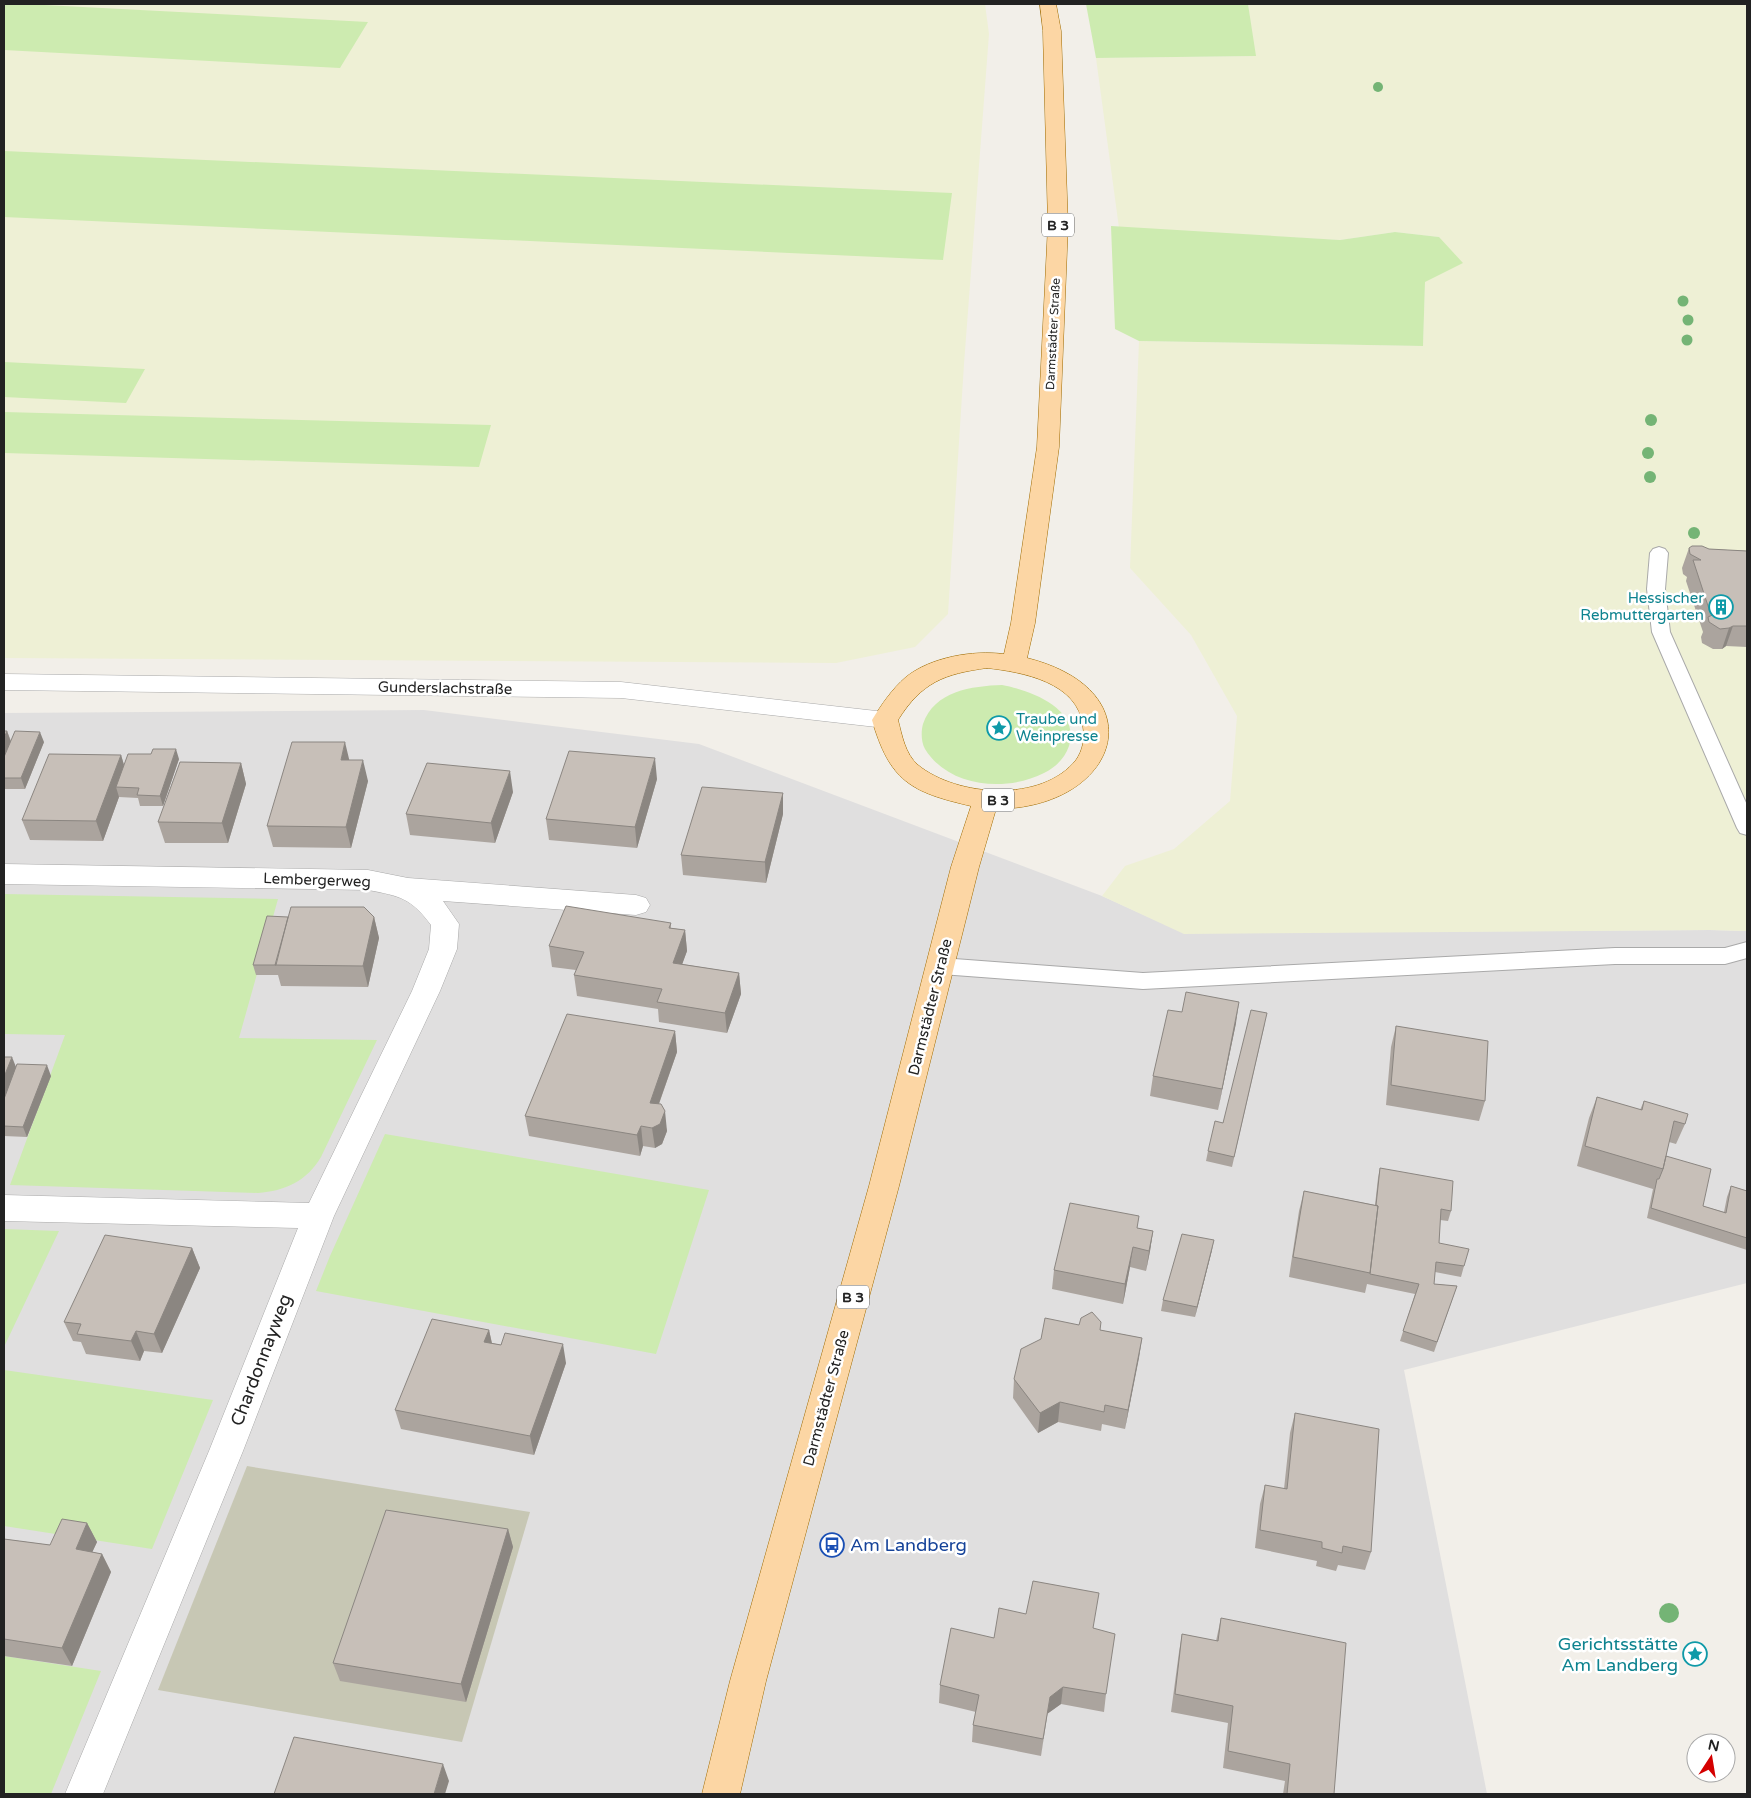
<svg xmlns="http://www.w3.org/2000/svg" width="1751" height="1798" viewBox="0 0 1751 1798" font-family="'Varela Round',sans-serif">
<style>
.residential{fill:#e0dfdf}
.construction{fill:#c7c7b4}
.farmland{fill:#eef0d5}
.grass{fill:#cdebb0}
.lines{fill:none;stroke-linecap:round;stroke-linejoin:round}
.service-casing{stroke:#a9a9a9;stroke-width:2}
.minor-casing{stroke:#a9a9a9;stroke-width:1}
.primary-casing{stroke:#a06b00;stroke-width:1}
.service{fill:#fff;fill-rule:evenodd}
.minor{fill:#fff;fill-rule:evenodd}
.primary{fill:#fcd6a4;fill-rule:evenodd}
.tree{fill:#74b475}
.wall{fill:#aba49e}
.shaded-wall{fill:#8b8681}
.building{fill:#c7bfb8;stroke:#8b8681}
.labels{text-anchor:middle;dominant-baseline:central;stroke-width:5;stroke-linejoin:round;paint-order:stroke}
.far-street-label{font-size:12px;fill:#222;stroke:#fff}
.shield{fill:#fff;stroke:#646464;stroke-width:1}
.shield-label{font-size:14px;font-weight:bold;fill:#222}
.culture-label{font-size:15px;fill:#0d838f;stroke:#fff;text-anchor:end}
.street-label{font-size:15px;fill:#222;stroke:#fff}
.near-street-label{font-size:18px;fill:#222;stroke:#fff}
.near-transit-label{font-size:18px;fill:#164399;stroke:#fff;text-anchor:start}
.near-culture-label{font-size:18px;fill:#0d838f;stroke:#fff;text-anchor:end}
</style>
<rect width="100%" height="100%" fill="#f2efe9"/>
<path class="residential" d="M424,710l275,34 403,152 82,37 526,-3 37,1v352l-343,87 83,424h-1483v-1081z"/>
<path class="construction" d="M247,1466l283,46 -68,230 -304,-52z"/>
<path class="farmland" d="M4,4h981l4,30 -25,330 -16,250 -33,33 -79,16 -832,-5z
M1248,4h499v927l-37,-1 -526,4 -82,-38 23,-30 49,-17 56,-48 7,-85 -46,-81 -61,-67 9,-227 284,5 2,-64 14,-45 -44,-5 -55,8 -221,-12 -23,-170 159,-2z"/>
<path class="grass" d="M4,4h21l343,18 -28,46 -336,-18z
M1086,4h162l8,52 -160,2z
M4,151l948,42 -9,67 -939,-43z
M1111,226l229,14 55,-8 44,5 24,26 -38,19 -2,64 -284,-5 -24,-12z
M4,362l141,7 -19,34 -122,-6z
M4,412l487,13 -12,42 -475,-14z
M1002,685c27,5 79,23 67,61 -4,12 -13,21 -25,27 -37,19 -95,15 -119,-24 -4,-7 -4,-18 -2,-25 11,-33 49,-38 79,-39z
M4,894l274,5 -39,139 138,2 -56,117c-14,24 -36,34 -63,36l-248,-8 55,-150 -61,-1z
M385,1134l324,56 -53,164 -340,-63 14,-35z
M4,1229l55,2 -55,116z
M4,1370l209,30 -61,149 -148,-23z
M4,1656l97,15 -50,123h-47z"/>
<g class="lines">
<g class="service-casing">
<path id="service" d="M1659,547l6,2 3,4 -3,36 5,43 77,173v30l-7,-2 -3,-5 -85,-196 -5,-43 3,-36 3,-4z
M1747,942v16l-22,6h-110l-472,25 -202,-15 -8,-2 -3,-6 3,-6 8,-2 202,15 472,-25h110z"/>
</g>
<g class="minor-casing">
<path id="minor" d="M4,674l617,8 264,30 9,2 4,6 -4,6 -9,2 -264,-30 -617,-8z
M4,864l364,6 40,8 228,17 10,3 4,7 -4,7 -10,3 -193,-14 16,23 -2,25 -17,42 -106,225 -91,235 -140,343h-38l144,-343 89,-223 -294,-7v-26l305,8 103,-212 17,-42 2,-24c-20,-27 -31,-29 -63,-35l-364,-6z"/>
</g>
<g class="primary-casing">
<path id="primary" d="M1040,4h16l5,27 7,194 -9,222 -24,176 -8,35c131,33 92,150 -31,151l-17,58 -80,319 -133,495 -26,113h-38l28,-113 139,-495 82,-319 20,-61c-61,-14 -81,-25 -99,-86 10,-16 20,-31 34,-43 25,-20 67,-27 98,-23l7,-31 26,-176 11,-222 -5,-194zM987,668c35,4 92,14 96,59 2,11 0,23 -7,33 -34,43 -119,37 -158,5 -13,-11 -16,-30 -20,-45 24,-38 46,-46 89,-52z"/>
</g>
<use href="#service" class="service"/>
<use href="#minor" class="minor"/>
<use href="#primary" class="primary"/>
</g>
<g class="tree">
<circle cx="1378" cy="87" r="5"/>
<circle cx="1683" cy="301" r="5.5"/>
<circle cx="1688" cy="320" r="5.5"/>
<circle cx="1687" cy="340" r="5.5"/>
<circle cx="1651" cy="420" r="6"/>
<circle cx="1648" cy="453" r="6"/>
<circle cx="1650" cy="477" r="6"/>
<circle cx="1694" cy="533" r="6"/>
<circle cx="1669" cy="1613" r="10"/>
</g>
<path class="wall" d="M1689,548l58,3v96l-21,-1 -4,3h-9l-11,-6 -1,-6 2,-5 -17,-51 1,-4 -4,-3 -1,-6z
M4,731h3l4,10 33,1 -19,47h-21z
M121,755l3,10 55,-6 -16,47h-23l-2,-8 -19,-1 -16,44 -73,-1 -8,-20z
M349,760l19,21 -17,67 -78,-1 -6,-21z
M241,763l5,21 -18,59h-63l-7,-21z
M657,779l-20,69 -88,-8 -3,-21z
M513,792l-18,51 -85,-8 -4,-21z
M783,793v21l-17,69 -83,-8 -2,-20z
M288,917h86l5,21 -11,49 -87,-1 -3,-11h-22l-3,-10z
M671,923v5l14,2 2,21 -5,13 57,9 2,21 -14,39 -68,-11 -1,-13 -81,-13 -3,-21 2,-5 -24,-3 -3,-21z
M1236,1023l-18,87 -68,-14 3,-20z
M1265,1023l-33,144 -26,-6 2,-10 15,-28z
M1396,1026l89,75 -6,20 -93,-16 5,-58z
M675,1031l2,21 -18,52 8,27 -5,13 -7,4 -12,-2 -3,10 -111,-20 -4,-20z
M4,1057l12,10 35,9 -24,61 -23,-1z
M1597,1097l43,13 4,-9 41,23 -9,20 -7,-2 -3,14 37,50 21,6 3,-15 4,-11 16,5v59l-100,-32 6,-29 -76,-23 12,-48z
M1380,1168l71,43 -3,10 -8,-1 -1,23 25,23 -3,11 -26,-5 -1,12 23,2 -23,66 -34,-11 15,-47 -48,-10 -2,9 -76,-16 10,-66 5,-20 71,14 3,-27z
M1137,1228l16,3 -3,20 -4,20 -16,-4 -7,37 -71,-15 2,-19z
M192,1248l8,20 -38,85 -18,-2 -4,10 -54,-7 -5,-12 -8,-1 -9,-19z
M1212,1250l-17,67 -34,-6 2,-11z
M489,1330l3,13 9,2 65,18 -32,92 -133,-26 -6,-19z
M1100,1330l42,8 -17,91 -23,-5 -1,7 -43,-9 -20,11 -25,-35 1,-19z
M1295,1413l76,139 -6,18 -27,-5 -2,6 -20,-5 1,-5 -62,-13 5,-44 5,-19 19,4 6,-56z
M87,1523l10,19 -5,10 10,2 9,18 -39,94 -68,-10v-117l46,6z
M508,1529l5,18 -47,155 -126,-21 -7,-18z
M1221,1618l113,176h-51l2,-13 -62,-13 5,-45 -57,-11 8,-60 3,-18 34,7z
M1093,1628l13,66 -2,18 -43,-8 -14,10 -6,42 -69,-14 1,-17 3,-13 -37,-9 1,-18z"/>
<path class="shaded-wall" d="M1733,626l-7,20 -4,3 7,-21z
M7,731l7,20 -10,25v-38z
M40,732l4,10 -19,47 -4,-11z
M345,742l5,21 -9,-3z
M176,749l3,10 -16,47 -3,-10z
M121,755l6,20 -11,12 3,10 -16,44 -7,-20z
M655,758l2,21 -20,69 -2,-21z
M363,760l5,21 -17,67 -5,-21z
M241,763l5,21 -18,59 -6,-20z
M510,771l3,21 -18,51 -4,-20z
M783,793v21l-17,69 -1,-21z
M374,917l5,21 -11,49 -5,-21z
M685,930l2,21 -12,33 -2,-21z
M739,973l2,21 -14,39 -2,-20z
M1239,1002l-3,21 -18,87 4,-21z
M675,1031l2,21 -25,71 -2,-20z
M12,1057l8,20 -16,44v-44z
M47,1065l4,11 -24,61 -4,-10z
M665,1111l2,20 -5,13 -7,4 -3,-20z
M641,1126l2,20 -3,10 -3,-21z
M1153,1231l-3,20 -4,20 3,-20z
M1214,1240l-2,10 -17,67 2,-10z
M1133,1247l-3,20 -7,37 2,-20z
M192,1248l8,20 -38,85 -8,-19z
M489,1330l4,19 -9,-7z
M136,1331l8,20 -4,10 -9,-20z
M1142,1338l-3,20 -14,71 3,-19z
M563,1344l3,19 -32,92 -4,-19z
M1060,1402l-2,20 -20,11 2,-20z
M87,1523l10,19 -12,26 -9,-19z
M508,1529l5,18 -47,155 -5,-18z
M102,1554l9,18 -39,94 -10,-18z
M1063,1687l-2,17 -14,10 -6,42 9,-59z
M443,1764l6,17 -4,13h-11z"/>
<path class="building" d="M1692,546h10l7,3 38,2v75h-14l-4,2 -9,1 -11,-7 -1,-5 11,-5h-9l-17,-52h8l-11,-6 -1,-6z
M4,731h3l-3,7z
M15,731l25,1 -19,46h-17v-21z
M292,742h53l-4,18h22l-17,67 -79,-1z
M153,749h23l-16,47 -23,-1 2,-7 -23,-1 12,-33h23z
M569,751l86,7 -20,69 -89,-8z
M49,754l72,1 -25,66 -74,-1z
M180,762l61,1 -19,60 -64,-1z
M427,763l83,8 -19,52 -85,-9z
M702,787l81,6 -18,69 -84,-7z
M566,906l105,17 -2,5 16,2 -12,33 66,10 -14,40 -68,-11 5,-13 -88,-14 10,-23 -35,-6z
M291,907h73l10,10 -11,49 -88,-1z
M267,916l21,1 -12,48h-23z
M1186,992l53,10 -17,87 -69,-13 15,-66 14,2z
M1251,1010l16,3 -33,144 -26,-6 7,-30 8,2z
M567,1014l108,17 -25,72 11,1 4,7 -5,13 -8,4 -11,-2 -4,9 -112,-19z
M1396,1026l92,15 -3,60 -94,-16z
M4,1057h8l-8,20z
M17,1064l30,1 -24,62 -19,-1v-27z
M1597,1097l45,13 2,-9 44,13 -3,10 -11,-3 -11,48 -78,-23z
M1666,1156l45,13 -8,37 23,7 5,-27 16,5v47l-96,-30 6,-29h2l4,-10z
M1380,1168l73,13 -2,30 -10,-2 -2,34 30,6 -5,17 -28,-4 -2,22 23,2 -20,56 -34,-11 16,-47 -49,-10 8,-68 -2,-1z
M1304,1191l74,15 -8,67 -77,-16z
M1070,1203l69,13 -2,12 16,3 -4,20 -16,-4 -8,37 -71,-14z
M1182,1234l32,6 -17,67 -34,-7z
M105,1235l87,13 -38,86 -18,-3 -5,10 -54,-7 4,-10 -17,-2z
M1092,1312l9,10 -1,8 42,8 -14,72 -23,-5 -1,7 -44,-10 -20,11 -26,-34 7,-30 20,-10 4,-21 34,7 2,-7z
M432,1319l57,11 -5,12 17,3 4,-12 58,11 -33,92 -135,-26z
M1295,1413l84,16 -8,123 -28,-6 -1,7 -20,-5v-6l-62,-12 5,-45 22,4z
M386,1510l122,19 -47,155 -128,-21z
M62,1519l25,4 -11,26 26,5 -40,94 -58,-9v-100l46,6z
M1033,1581l66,12 -6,35 22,6 -9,60 -43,-7 -13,10 -7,42 -70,-14 6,-30 -39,-10 11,-57 43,10 5,-30 27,6z
M1221,1618l125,25 -12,151h-47l3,-30 -62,-13 5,-45 -58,-12 7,-60 36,7z
M294,1737l149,27 -9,30h-160z"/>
<defs>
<g id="building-ring" transform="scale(1.25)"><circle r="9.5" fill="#fff" stroke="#0f9aa8" stroke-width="1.5"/><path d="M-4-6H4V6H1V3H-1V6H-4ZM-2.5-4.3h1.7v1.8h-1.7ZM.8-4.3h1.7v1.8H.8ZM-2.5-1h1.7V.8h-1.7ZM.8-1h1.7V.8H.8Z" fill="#0f9aa8"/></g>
<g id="sight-ring" transform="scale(1.25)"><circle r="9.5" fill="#fff" stroke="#0f9aa8" stroke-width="1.5"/><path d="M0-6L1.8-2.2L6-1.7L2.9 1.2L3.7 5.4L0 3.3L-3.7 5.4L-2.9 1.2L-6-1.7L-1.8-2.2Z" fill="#0f9aa8"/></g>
<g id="bus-ring" transform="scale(1.25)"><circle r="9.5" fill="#fff" stroke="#1a4fb4" stroke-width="1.5"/><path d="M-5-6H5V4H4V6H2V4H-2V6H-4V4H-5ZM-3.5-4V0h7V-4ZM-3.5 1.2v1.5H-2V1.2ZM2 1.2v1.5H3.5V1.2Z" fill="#1a4fb4"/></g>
</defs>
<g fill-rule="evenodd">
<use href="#building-ring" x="1721" y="607"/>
<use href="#sight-ring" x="999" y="728"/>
<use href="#bus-ring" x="832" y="1545"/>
<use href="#sight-ring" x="1695" y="1654"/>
</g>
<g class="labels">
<g class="far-street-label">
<text transform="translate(1053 334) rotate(-87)">Darmstädter Straße</text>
</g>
<g class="shield">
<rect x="1042" y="213.5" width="32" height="23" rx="4"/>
<rect x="982" y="788.5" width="32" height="23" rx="4"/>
<rect x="837" y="1285.5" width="32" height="23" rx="4"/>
</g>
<g class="shield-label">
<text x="1058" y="225">B 3</text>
<text x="998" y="800">B 3</text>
<text x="853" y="1297">B 3</text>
</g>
<g class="culture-label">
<text x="1704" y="598">Hessischer<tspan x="1704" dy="17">Rebmuttergarten</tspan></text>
<text x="1016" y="719" text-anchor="start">Traube und<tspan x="1016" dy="17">Weinpresse</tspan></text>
</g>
<g class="street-label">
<text transform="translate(445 688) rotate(1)">Gunderslachstraße</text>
<text transform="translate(317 880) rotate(2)">Lembergerweg</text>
<text transform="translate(930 1007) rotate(-76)">Darmstädter Straße</text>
<text transform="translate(826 1398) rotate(-75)">Darmstädter Straße</text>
</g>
<g class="near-street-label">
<text transform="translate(261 1360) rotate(-69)">Chardonnayweg</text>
</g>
<g class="near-transit-label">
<text x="850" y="1545">Am Landberg</text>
</g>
<g class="near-culture-label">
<text x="1678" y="1644">Gerichtsstätte<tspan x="1678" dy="21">Am Landberg</tspan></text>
</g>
</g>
<rect width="1751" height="1798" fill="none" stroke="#222222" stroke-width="10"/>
<g transform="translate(1711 1758) rotate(12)"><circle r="24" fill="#ffffff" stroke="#a7a7a7"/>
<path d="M0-4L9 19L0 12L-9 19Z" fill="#d40000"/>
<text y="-8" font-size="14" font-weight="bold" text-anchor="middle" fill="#222222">N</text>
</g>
</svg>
